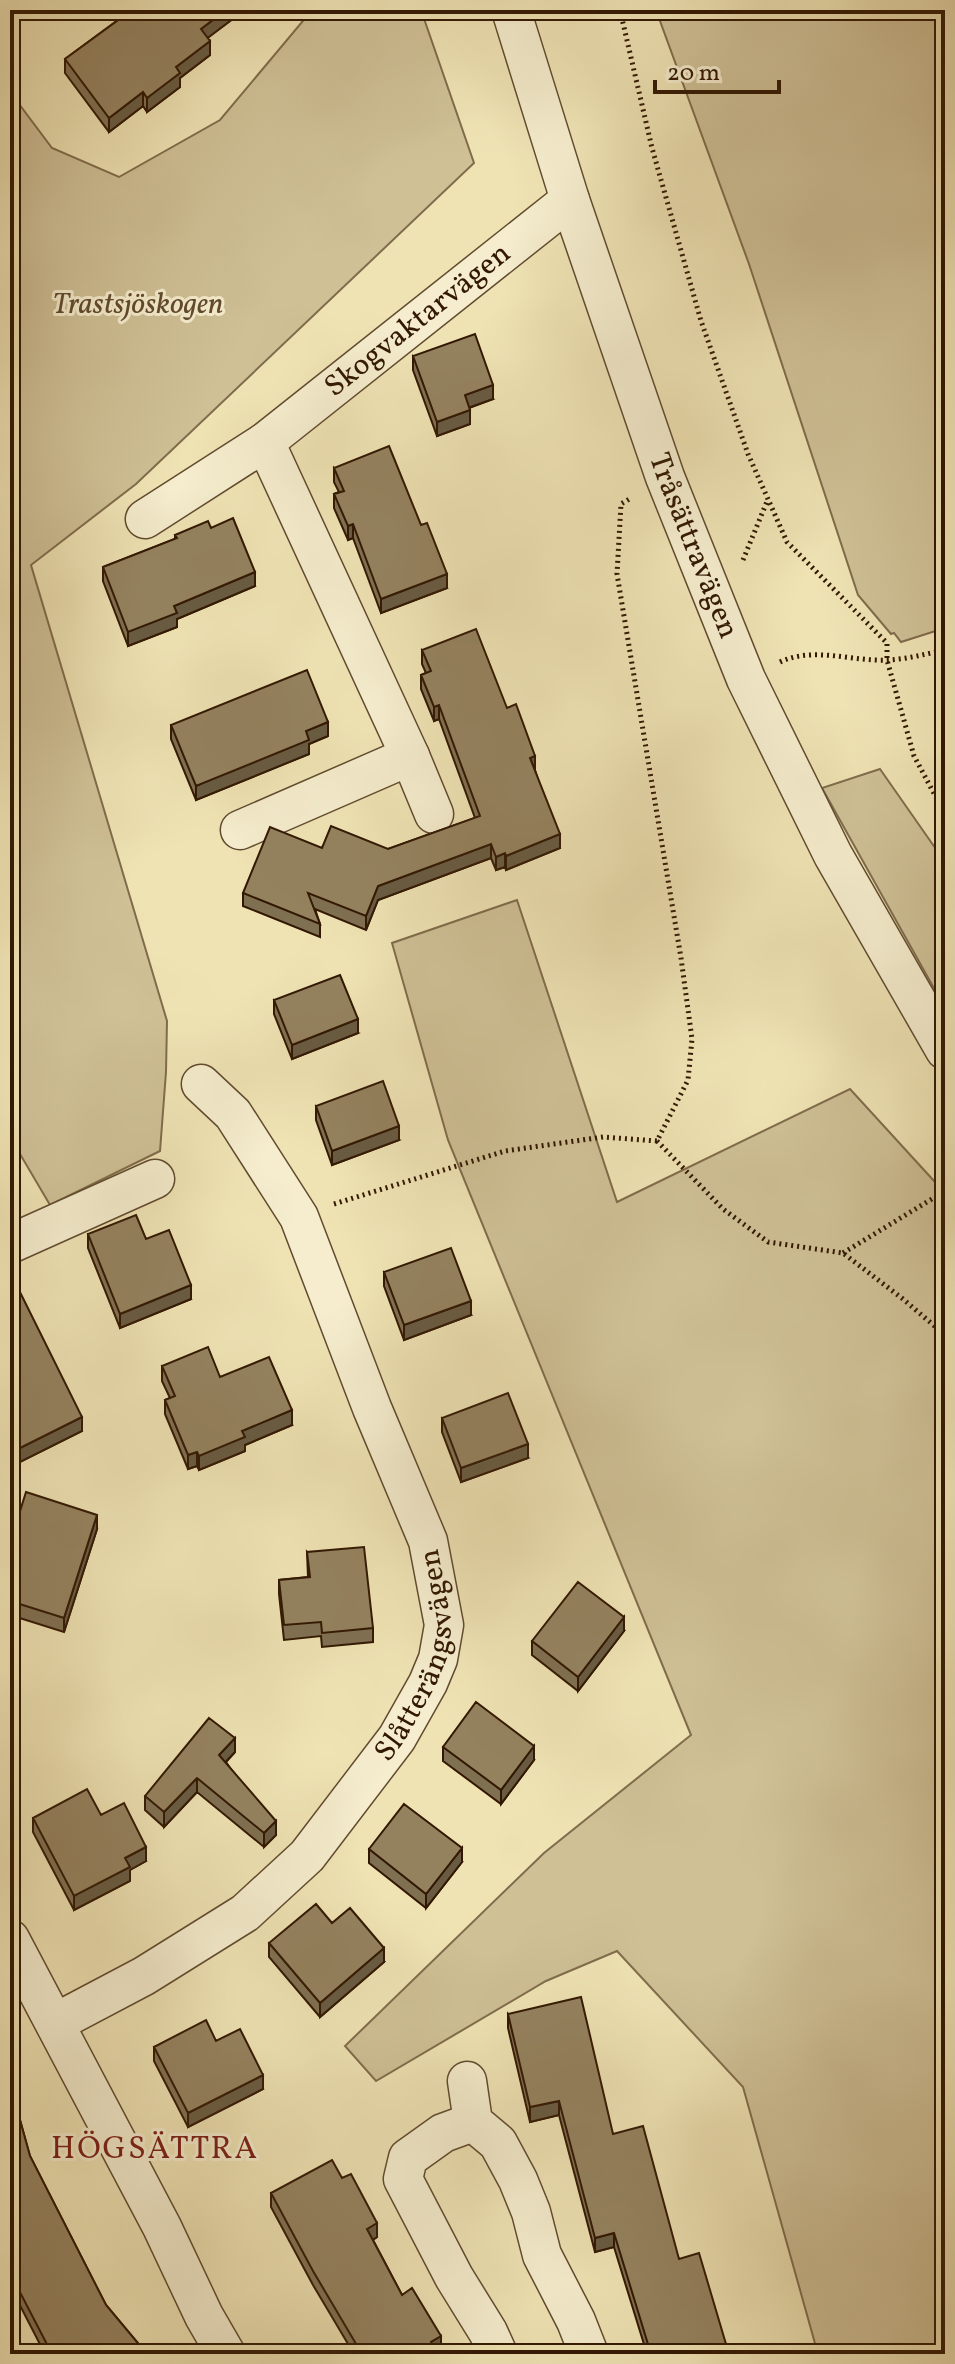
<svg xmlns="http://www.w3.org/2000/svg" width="955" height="2364" viewBox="0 0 955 2364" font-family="Vollkorn,serif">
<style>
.green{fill:#cfc096;stroke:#806c4c;stroke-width:2}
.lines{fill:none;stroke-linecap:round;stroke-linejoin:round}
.minor-casing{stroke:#614b2f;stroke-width:41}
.path{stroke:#321803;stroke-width:5;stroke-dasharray:2 4;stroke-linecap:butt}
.minor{stroke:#f5edce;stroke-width:38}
.wall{fill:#7f7052;stroke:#321803;stroke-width:2}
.shaded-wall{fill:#685b42;stroke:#321803;stroke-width:2}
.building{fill:#94825f;stroke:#321803;stroke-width:2}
.labels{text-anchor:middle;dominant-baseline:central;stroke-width:6;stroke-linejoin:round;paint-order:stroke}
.park-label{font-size:30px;font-style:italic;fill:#614a2f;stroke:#f5edce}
.street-label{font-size:30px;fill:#321803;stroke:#f5edce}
.neighbourhood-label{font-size:32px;letter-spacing:2px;fill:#7a1f14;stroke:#f5edce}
</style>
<rect width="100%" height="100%" fill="#efe3b4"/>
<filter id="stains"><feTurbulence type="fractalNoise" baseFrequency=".0025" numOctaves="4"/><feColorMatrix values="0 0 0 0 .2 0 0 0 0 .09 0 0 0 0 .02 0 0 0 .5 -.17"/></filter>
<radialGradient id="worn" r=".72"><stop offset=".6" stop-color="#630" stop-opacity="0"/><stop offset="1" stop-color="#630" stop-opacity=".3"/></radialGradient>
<path class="green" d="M312,10h109l53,153 -338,321 -105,81 136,456 -1,51 -6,79 -110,54 -40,-68v-1045l42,56 67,29 101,-57z
M656,10h289v618l-44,14 -7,-9 -3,1 -33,-39 -109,-331z
M880,769l65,93v146l-123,-220z
M517,900l100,302 233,-113 95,104v1161h-127l-75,-267 -126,-136 -71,30 -170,100 -31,-35 199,-193 147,-118 -243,-595 -56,-197z"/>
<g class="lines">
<g class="minor-casing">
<g id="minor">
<path id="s1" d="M511,10l59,190 95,277 81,202 87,176 112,195"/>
<path d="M145,519l120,-77"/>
<path id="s2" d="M434,814l-24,-58 -145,-314 305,-242"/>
<path d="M240,830l170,-74"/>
<path d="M10,1244l145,-65"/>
<path d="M10,1939l152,288 42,89 22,38"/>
<path id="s3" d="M55,2023l89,-47 101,-63 62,-57 90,-118 31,-55 10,-24 6,-34 -16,-84 -56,-133 -73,-191 -66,-103 -32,-30"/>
<path d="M467,2081l6,41 25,21 20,37 13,32 11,43 34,66 13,33"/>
<path d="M473,2122l-30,11 -35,25 -5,21 51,98 34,55 10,22"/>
</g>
</g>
<path class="path" d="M620,10l32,138 49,173 47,133 39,88 100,101v17l27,96 31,58
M743,560l25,-61
M780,662c34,-16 73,0 108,-2 19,-1 38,-6 57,-10
M657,1141l66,68 45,33 75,11 60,46 42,36
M334,1204l171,-53 98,-14 54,4 31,-61 4,-41 -11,-81 -64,-384 4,-70 10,-6
M843,1253l102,-62"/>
<use href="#minor" class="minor"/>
</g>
<path class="wall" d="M130,10h104v8l-27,20 3,17 -30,23v9l-33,25 -4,-6 -34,26 -44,-59v-14l65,-48z
M413,356l80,43 -24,9 1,16 -33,12 -24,-66z
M334,468l113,120 -66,25 -28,-75 -5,2 -14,-32v-14l5,-2 -5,-10z
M211,528l44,58 -78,33v8l-49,19 -25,-65v-14l72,-28v-4z
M422,650l85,58 28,62 25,78 -54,22 -1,-3 -9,3 -5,-12 -113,42 -12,30 -51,-21 5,15v13l-77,-31v-13l79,-45 66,1 87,-31 -36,-99 -5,2 -13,-32v-14l5,-2 -4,-9z
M171,725l157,11 -19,8v10l-113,46 -25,-61z
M274,1000l84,33 -66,26 -18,-45z
M316,1106l83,34 -67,25 -16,-45z
M88,1234l58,5 45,60 -71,29 -32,-80z
M10,1272l72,159 -64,32 -8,-15z
M384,1272l87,43 -67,25 -20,-54z
M162,1366l58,11 72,48 -47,20v6l-46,19 -2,-4 -9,3 -23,-55v-14l5,-2 -8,-17z
M442,1418l86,40 -67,24 -19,-50z
M97,1529l-33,103 -54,-17v-72z
M307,1552l66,76v14l-51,5 -1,-11 -37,4 -5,-46v-14l29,-3z
M624,1631l-46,60 -46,-36v-14z
M443,1747l91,13 -33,44 -58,-43z
M235,1752l-9,10 50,73 -12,12 -67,-55 -33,35 -19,-17v-14z
M101,1815l45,46 -16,9v11l-56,29 -41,-78v-14z
M369,1849l93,13 -36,46 -57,-45z
M269,1943l115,19 -64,55 -51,-60z
M508,2014l105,120 66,125 47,95h-79l-33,-107 -19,5 -36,-137 -29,7 -22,-94z
M216,2041l47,48 -75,38 -34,-66v-14z
M10,2084l20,72 76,149 41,49h-102l-35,-68z
M342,2178l35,59 -4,3 29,55 39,55 -4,3v1h-83l-41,-69 -42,-78v-14z"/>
<path class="shaded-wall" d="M226,10h8v8l-33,25v-14z
M210,41v14l-30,23v9l-33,25v-14l29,-31z
M143,92v14l-34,26v-14z
M493,385v14l-28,10v-14z
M470,410v14l-33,12v-14z
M353,524v14l-5,2v-14z
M255,572v14l-78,33v8l-49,19v-14l46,-26z
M447,574v14l-66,25v-14z
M439,705v14l-5,2v-14z
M328,722v14l-19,8v10l-113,46v-14l110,-55z
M535,756v14l-5,-12z
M560,834v14l-54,22v-14z
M491,844v14l-113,42 -12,30v-14l12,-30z
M505,853v14l-9,3v-13z
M358,1019v14l-66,26v-14z
M399,1126v14l-67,25v-14z
M191,1285v14l-71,29v-14z
M471,1301v14l-67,25v-15z
M292,1410v15l-47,20v6l-46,19v-14l43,-25z
M82,1417v14l-64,32v-14z
M528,1444v14l-67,24v-14z
M197,1452v14l-9,3v-14z
M97,1515v14l-33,103v-14z
M624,1617v14l-46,60v-14z
M235,1738v14l-16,17v-14z
M534,1746v14l-33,44v-14z
M197,1778v14l-33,35v-15z
M276,1821v14l-12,12v-14z
M146,1847v14l-16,9v11l-56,29v-14l51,-38z
M462,1848v14l-36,46v-14z
M384,1948v14l-64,55v-14z
M263,2075v14l-75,38v-14z
M559,2101v14l-29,7v-15z
M377,2223v14l-10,6v-14z
M614,2233v14l-19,5v-14z
M441,2336v14l-6,4 -4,-12z
M726,2344v10h-32z"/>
<path class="building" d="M132,10h94l-25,19 9,12 -34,26 4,6 -33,25 -4,-6 -34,26 -44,-59z
M475,334l18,51 -28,10 5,15 -33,12 -24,-66z
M389,446l32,79 6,-2 20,51 -66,25 -28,-75 -5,2 -14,-32 10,-3 -10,-23z
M233,518l22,54 -81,34 3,7 -49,19 -25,-65 74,-29 -2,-3 33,-14 3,7z
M476,629l31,79 9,-4 19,52 -5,2 30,76 -54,22 -1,-3 -9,4 -5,-13 -113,42 -12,30 -58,-23 12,31 -77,-31 27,-66 52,21 9,-22 57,23 92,-33 -41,-111 -5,2 -13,-32 10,-4 -9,-21z
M307,670l21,52 -22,9 3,9 -113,46 -25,-61z
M340,975l18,44 -66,26 -18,-45z
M383,1081l16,45 -67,25 -16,-45z
M136,1215l10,24 23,-9 22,55 -71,29 -32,-80z
M451,1248l20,53 -67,24 -20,-53z
M10,1272l72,145 -64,32 -8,-15z
M208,1347l12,30 49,-20 23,53 -50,21 3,6 -46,19 -2,-4 -9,3 -23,-55 10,-4 -13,-30z
M508,1393l20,51 -67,24 -19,-50z
M26,1492l71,23 -33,103 -54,-17v-58z
M364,1547l9,81 -51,5 -1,-11 -37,3 -5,-45 31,-3 -3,-25z
M578,1582l46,35 -46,60 -46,-36z
M476,1702l58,44 -33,44 -58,-43z
M209,1718l26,20 -16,17 57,66 -12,12 -67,-55 -33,34 -19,-16z
M87,1789l14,26 23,-12 22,44 -21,11 5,9 -56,29 -41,-78z
M404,1804l58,44 -36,46 -57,-45z
M316,1904l16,19 18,-15 34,40 -64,55 -51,-60z
M581,1997l32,137 30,-8 36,133 20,-6 27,91 -32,10h-43l-37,-121 -19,5 -36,-137 -29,6 -22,-93z
M206,2020l10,21 24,-12 23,46 -75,38 -34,-66z
M10,2084l20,72 76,149 41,49h-95l-42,-81z
M332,2160l10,18 9,-4 26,49 -10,6 35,66 10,-7 29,48 -10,6 6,12h-75l-49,-83 -42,-78z"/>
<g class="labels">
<g class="park-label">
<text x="138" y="305">Trastsjöskogen</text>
</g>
<g class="street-label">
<text stroke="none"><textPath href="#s2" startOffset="604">Skogvaktarvägen</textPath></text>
<text stroke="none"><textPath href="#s1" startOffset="566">Tråsättravägen</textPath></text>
<text stroke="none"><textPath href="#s3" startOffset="540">Slåtterängsvägen</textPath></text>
</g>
<g class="neighbourhood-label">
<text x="155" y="2150">HÖGSÄTTRA</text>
</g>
</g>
<rect width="955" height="2364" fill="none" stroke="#efe3b4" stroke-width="40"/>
<rect x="12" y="12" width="931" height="2340" fill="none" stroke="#321803" stroke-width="4"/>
<rect x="20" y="20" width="915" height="2324" fill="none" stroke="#321803" stroke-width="2"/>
<path d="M655 80v12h124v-12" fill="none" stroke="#321803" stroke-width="4"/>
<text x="667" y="80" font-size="24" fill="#321803" stroke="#f5edce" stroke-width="6" paint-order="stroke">20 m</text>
<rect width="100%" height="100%" filter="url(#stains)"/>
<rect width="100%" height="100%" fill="url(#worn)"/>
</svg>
